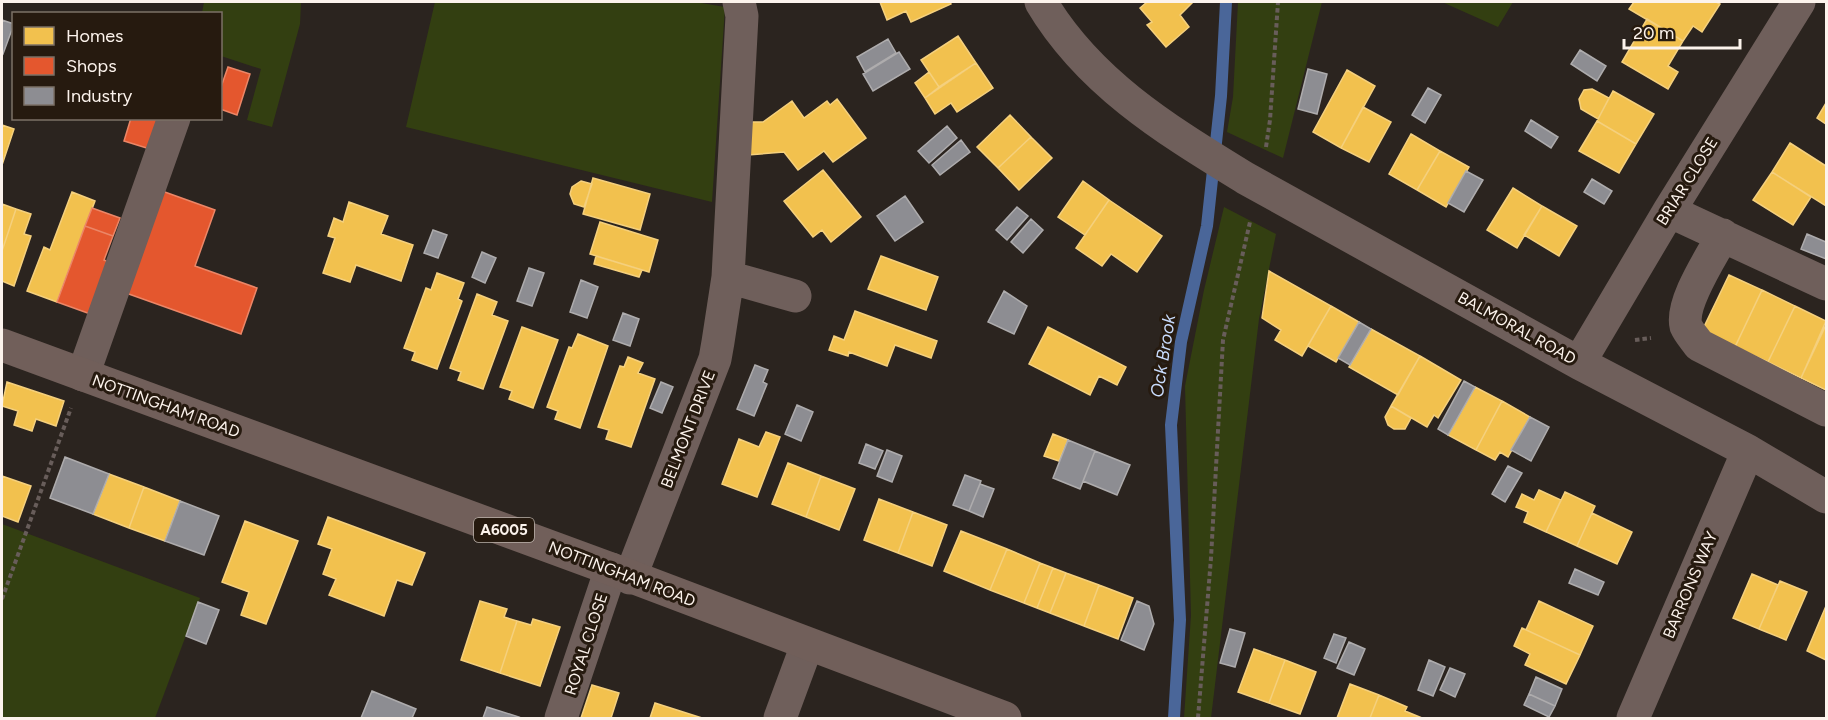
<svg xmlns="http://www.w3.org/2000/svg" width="1828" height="720" viewBox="0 0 1828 720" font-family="Figtree,sans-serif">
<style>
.green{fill:#333f11}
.homes{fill:#f2c14e;stroke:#f5d07d;stroke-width:1.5}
.shops{fill:#e4572e;stroke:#eb8667;stroke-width:1.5}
.industry{fill:#8d8d92;stroke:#aeacad;stroke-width:1.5}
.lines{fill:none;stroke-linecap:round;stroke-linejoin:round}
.stream{stroke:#4a6699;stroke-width:12}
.path{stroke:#685d5a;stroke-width:4;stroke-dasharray:4.5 3;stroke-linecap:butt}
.minor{stroke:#6f5f5b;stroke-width:33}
.major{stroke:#715f5a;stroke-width:33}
.labels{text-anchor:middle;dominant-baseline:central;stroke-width:6;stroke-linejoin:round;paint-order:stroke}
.shield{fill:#261a0f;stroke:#bcb2aa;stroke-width:1.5}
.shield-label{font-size:15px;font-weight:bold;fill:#fcf3ec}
.street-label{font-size:16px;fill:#fcf3ec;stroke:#261a0f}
.water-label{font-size:18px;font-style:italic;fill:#c8dbfc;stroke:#261a0f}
</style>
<rect width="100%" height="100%" fill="#2b241f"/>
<path class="green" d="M204,2h97l-1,22 -28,103 -25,-7 14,-51 -40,-13 -1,-42 -18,-1z
M435,2h260l30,5 -13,195 -306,-75z
M1238,2h84l-39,156 -56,-26 6,-35z
M1442,2h71l-15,25z
M1224,207l52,27 -17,85 -48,399h-27l7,-103 -6,-229 19,-96z
M2,524l198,74 -45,120h-153z"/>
<path class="homes" d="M880,2h70l1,2 -40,18 -5,-11 -19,9z
M1147,2h46l-13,13 9,12 -23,20 -19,-22 5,-3 -12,-14z
M1634,2h82l4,2 -18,28 -9,-6 -10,15 -54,-32z
M1647,19l36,22 -15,25 10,6 -10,17 -46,-27z
M958,36l18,27 -37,24 -18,-27z
M976,63l17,25 -36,24 -6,-9 -16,11 -10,-16z
M1347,70l28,16 -34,62 -28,-16z
M929,72l10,15 -14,11 -10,-15z
M1592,89l17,9 -11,21 -17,-10 -2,-10 5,-9z
M1613,91l41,23 -18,30 -39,-23z
M837,99l29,39 -33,24 -9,-11 -26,19 -14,-18 -36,3v-33h15l29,-21 12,17 23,-17 3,4z
M1826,103v21l-9,-6z
M1363,107l28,15 -22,40 -28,-14z
M1010,115l21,22 -33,31 -21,-21z
M1597,121l39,23 -17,29 -40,-22z
M2,125l12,4 -12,36z
M1411,134l29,17 -23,39 -28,-16z
M1031,137l21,21 -33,32 -21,-22z
M1790,143l36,23v40l-54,-34z
M1440,151l29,16 -23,40 -29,-17z
M823,170l38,47 -30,25 -9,-12 -9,7 -29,-36z
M1772,172l39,25 -18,28 -40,-25z
M593,178l57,16 -10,36 -57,-16z
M581,181l11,3 -8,23 -10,-3 -4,-10 2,-7z
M1083,181l26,19 -24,35 -27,-18z
M1513,188l29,18 -25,42 -30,-18z
M72,192l23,9 -38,101 -30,-11 17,-44 6,3z
M1109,200l53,36 -25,36 -26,-18 -9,12 -26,-18z
M349,202l39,14 -7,18 32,11 -12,36 -45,-16 -6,17 -27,-9 12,-35 -7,-2 6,-18 9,4z
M2,204l14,5 -14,42z
M1542,206l35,20 -18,30 -35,-21z
M16,209l15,5 -7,20 7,2 -17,50 -12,-5v-30z
M600,222l58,18 -9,32 -59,-18z
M596,256l46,14 -3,7 -45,-13z
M881,256l57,21 -12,33 -58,-21z
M1269,271l62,35 -29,50 -27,-16 6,-10 -19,-12z
M437,273l27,10 -6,16 4,2 -25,68 -25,-9 3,-8 -11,-4 22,-60 5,2z
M1729,275l33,15 -27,57 -33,-16z
M1762,290l33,16 -27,56 -33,-15z
M477,294l20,8 -5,13 16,6 -25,68 -25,-9 3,-8 -11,-4z
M1331,306l28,16 -23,40 -28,-16z
M1795,306l31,15 -25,57 -33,-16z
M855,311l82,30 -6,17 -36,-13 -8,21 -38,-14 -1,4 -19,-6 5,-14 10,4z
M1826,325v65l-25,-12z
M522,327l36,13 -25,68 -24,-9 3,-8 -12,-4z
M1048,327l78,40 -9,18 -18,-9 -9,19 -61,-31z
M1371,329l49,27 -22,39 -49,-28z
M578,334l30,12 -28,82 -25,-9 3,-8 -11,-4 22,-60 3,1z
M1420,356l41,24 -23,38 -4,-3 -7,12 -36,-21z
M628,357l15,6 -5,10 17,6 -24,68 -25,-8 3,-9 -11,-3 22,-61 4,1z
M7,382l57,19 -8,25 -20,-7 -4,12 -18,-6 4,-14 -16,-5z
M1475,387l27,14 -26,49 -28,-15z
M1502,401l28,16 -22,40 -8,-5 -5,8 -19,-10z
M1391,406l20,12 -6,11h-11l-6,-4 -3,-8z
M766,432l14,5 -23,60 -35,-13 17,-45 20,8z
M1053,434l15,6 -9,21 -15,-5z
M788,463l33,13 -15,41 -34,-13z
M109,474l35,13 -15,41 -36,-14z
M2,476l29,10 -13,36 -16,-6z
M821,476l34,13 -16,41 -33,-13z
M144,487l36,14 -15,40 -36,-13z
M1539,490l22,10 -15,32 -22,-10 4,-10 -12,-5 6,-13 12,6z
M1565,492l30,14 -18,40 -31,-14z
M879,499l34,13 -15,41 -34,-13z
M913,512l34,13 -15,41 -34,-13z
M1592,513l40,19 -15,32 -40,-18z
M328,517l97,36 -13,32 -15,-5 -13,36 -55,-21 7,-16 -13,-5 9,-25 -14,-5z
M245,521l53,20 -32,83 -25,-9 8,-23 -27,-10z
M961,531l46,18 -17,41 -46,-19z
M1007,549l33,14 -16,40 -34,-13z
M1040,563l13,5 -16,40 -13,-5z
M1053,568l13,5 -16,40 -13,-5z
M1066,573l33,12 -15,41 -34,-13z
M1752,574l26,11 -19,44 -26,-11z
M1780,581l27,11 -21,48 -27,-11z
M1099,585l34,13 -15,41 -34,-13z
M480,601l27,8 -3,8 13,4 -17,52 -39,-13z
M1539,601l54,25 -13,29 -54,-25z
M1826,606v54l-19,-9z
M533,619l27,8 -20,59 -40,-13 17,-52 14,4z
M1522,628l58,27 -14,29 -41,-19 5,-11 -16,-8z
M1254,649l31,11 -16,43 -31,-11z
M1285,660l31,12 -16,42 -31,-11z
M1350,684l29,11 -9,23h-33z
M592,685l27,8 -8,25h-30z
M1379,695l28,12 -2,4 17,7h-52z
M655,703l47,15h-52z"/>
<path class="shops" d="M228,67l22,7 -13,41 -17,-6v-19z
M131,118h28l-9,31 -26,-8z
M162,191l53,19 -20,56 62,22 -16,46 -115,-41z
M92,208l28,10 -7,18 -28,-10z
M85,226l28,10 -9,24 12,5 -20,51 -39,-14z"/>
<path class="industry" d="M2,20l12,4 -11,30 -1,-1z
M888,39l8,14 -31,19 -8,-15z
M1580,50l26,16 -9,15 -26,-17z
M899,52l11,17 -37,22 -10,-17z
M1308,69l19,5 -10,40 -19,-5z
M1428,88l13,7 -16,28 -13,-8z
M1531,120l27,17 -7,11 -26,-17z
M947,126l10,12 -28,25 -11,-12z
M961,140l9,12 -30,23 -8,-10z
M1466,171l17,9 -19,32 -16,-9z
M1592,179l20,12 -8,13 -20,-12z
M905,196l18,26 -28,19 -18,-25z
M1017,207l11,9 -21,24 -11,-10z
M1031,219l12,11 -20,23 -12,-11z
M433,230l14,5 -9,23 -14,-5z
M1807,234l19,8v17l-25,-10z
M482,252l14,6 -11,25 -13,-6z
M529,268l15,5 -12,33 -15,-5z
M581,280l17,7 -11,31 -17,-6z
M1004,291l23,15 -13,28 -26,-12z
M623,313l16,6 -9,27 -17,-6z
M1359,322l12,7 -21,36 -12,-7z
M755,365l13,5 -5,12 4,2 -13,32 -17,-7z
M1464,381l11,6 -27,48 -10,-6z
M661,382l12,5 -11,26 -12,-5z
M797,405l16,7 -12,29 -16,-7z
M1530,417l19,10 -18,34 -20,-11z
M1068,440l27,11 -15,38 -27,-11z
M866,444l17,7 -8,18 -16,-6z
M887,450l15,6 -10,26 -15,-6z
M1095,451l35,14 -13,30 -34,-14z
M65,457l44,17 -16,40 -43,-16z
M1508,466l14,7 -17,29 -13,-8z
M965,475l16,6 -12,30 -16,-6z
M980,484l14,5 -11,28 -14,-6z
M180,501l39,15 -15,39 -39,-14z
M1575,569l29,13 -6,13 -29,-12z
M1137,601l12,5 5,18 -10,26 -23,-10z
M198,602l21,8 -13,34 -20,-8z
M1230,629l15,4 -10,34 -15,-4z
M1334,634l12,4 -10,25 -12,-5z
M1349,642l16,7 -11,26 -17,-7z
M1429,660l16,7 -12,29 -15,-6z
M1450,668l15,6 -10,23 -15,-7z
M1536,677l26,12 -7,17 -26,-12z
M372,691l44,18 -4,9h-51z
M1529,694l26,12 -6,11 -25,-12z
M487,707l32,10 -1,1h-35z"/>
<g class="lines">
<path class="stream" d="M1174,718l6,-98 -9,-195 10,-83 26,-116 14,-130 5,-94"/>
<path class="path" d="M1266,147l4,-27 8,-118
M1635,340l16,-2
M2,599l69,-191
M1198,718l13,-160 12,-218 27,-118"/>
<path class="minor" d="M1041,2c48,81 126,128 204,176l334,185 169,88 78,46
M1669,211l157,73
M1723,235c-11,21 -43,68 -37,91 3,7 9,13 13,19l127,65
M728,277l67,19
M1579,363l90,-152 130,-209
M83,375l91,-257
M630,578l85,-219 3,-17 10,-65 14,-261 -3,-14
M561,718l50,-149
M780,718l27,-73
M1633,718l115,-267"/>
<path class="major" d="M2,345l609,224 394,149"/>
</g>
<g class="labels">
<rect class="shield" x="474" y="518" width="60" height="24" rx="4.5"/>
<g class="shield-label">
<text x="504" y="530">A6005</text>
</g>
<g class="street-label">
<text transform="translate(1687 181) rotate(-58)">BRIAR CLOSE</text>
<text transform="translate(1517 328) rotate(29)">BALMORAL ROAD</text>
<text transform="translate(166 406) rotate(20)">NOTTINGHAM ROAD</text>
<text transform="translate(688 429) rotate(-69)">BELMONT DRIVE</text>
<text transform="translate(622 574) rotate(21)">NOTTINGHAM ROAD</text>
<text transform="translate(1690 585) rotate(-67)">BARRONS WAY</text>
<text transform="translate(586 644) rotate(-72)">ROYAL CLOSE</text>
</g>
<g class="water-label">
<text transform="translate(1163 356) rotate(-81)">Ock Brook</text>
</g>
</g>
<rect width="1828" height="720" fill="none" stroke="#fcf3ec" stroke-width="6"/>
<rect x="12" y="12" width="210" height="108" fill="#261a0f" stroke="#7c7167" stroke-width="1.5"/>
<rect x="24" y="27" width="30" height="18" fill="#f2c14e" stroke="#7c7167" stroke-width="1.5"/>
<text x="66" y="42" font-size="18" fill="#fcf3ec">Homes</text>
<rect x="24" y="57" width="30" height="18" fill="#e4572e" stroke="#7c7167" stroke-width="1.5"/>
<text x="66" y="72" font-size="18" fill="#fcf3ec">Shops</text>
<rect x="24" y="87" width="30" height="18" fill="#8d8d92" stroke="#7c7167" stroke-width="1.5"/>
<text x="66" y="102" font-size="18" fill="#fcf3ec">Industry</text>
<path d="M1624 39v9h116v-9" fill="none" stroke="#fcf3ec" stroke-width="3"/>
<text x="1633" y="39" font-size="18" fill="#fcf3ec" stroke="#261a0f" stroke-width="4.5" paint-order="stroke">20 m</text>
</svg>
